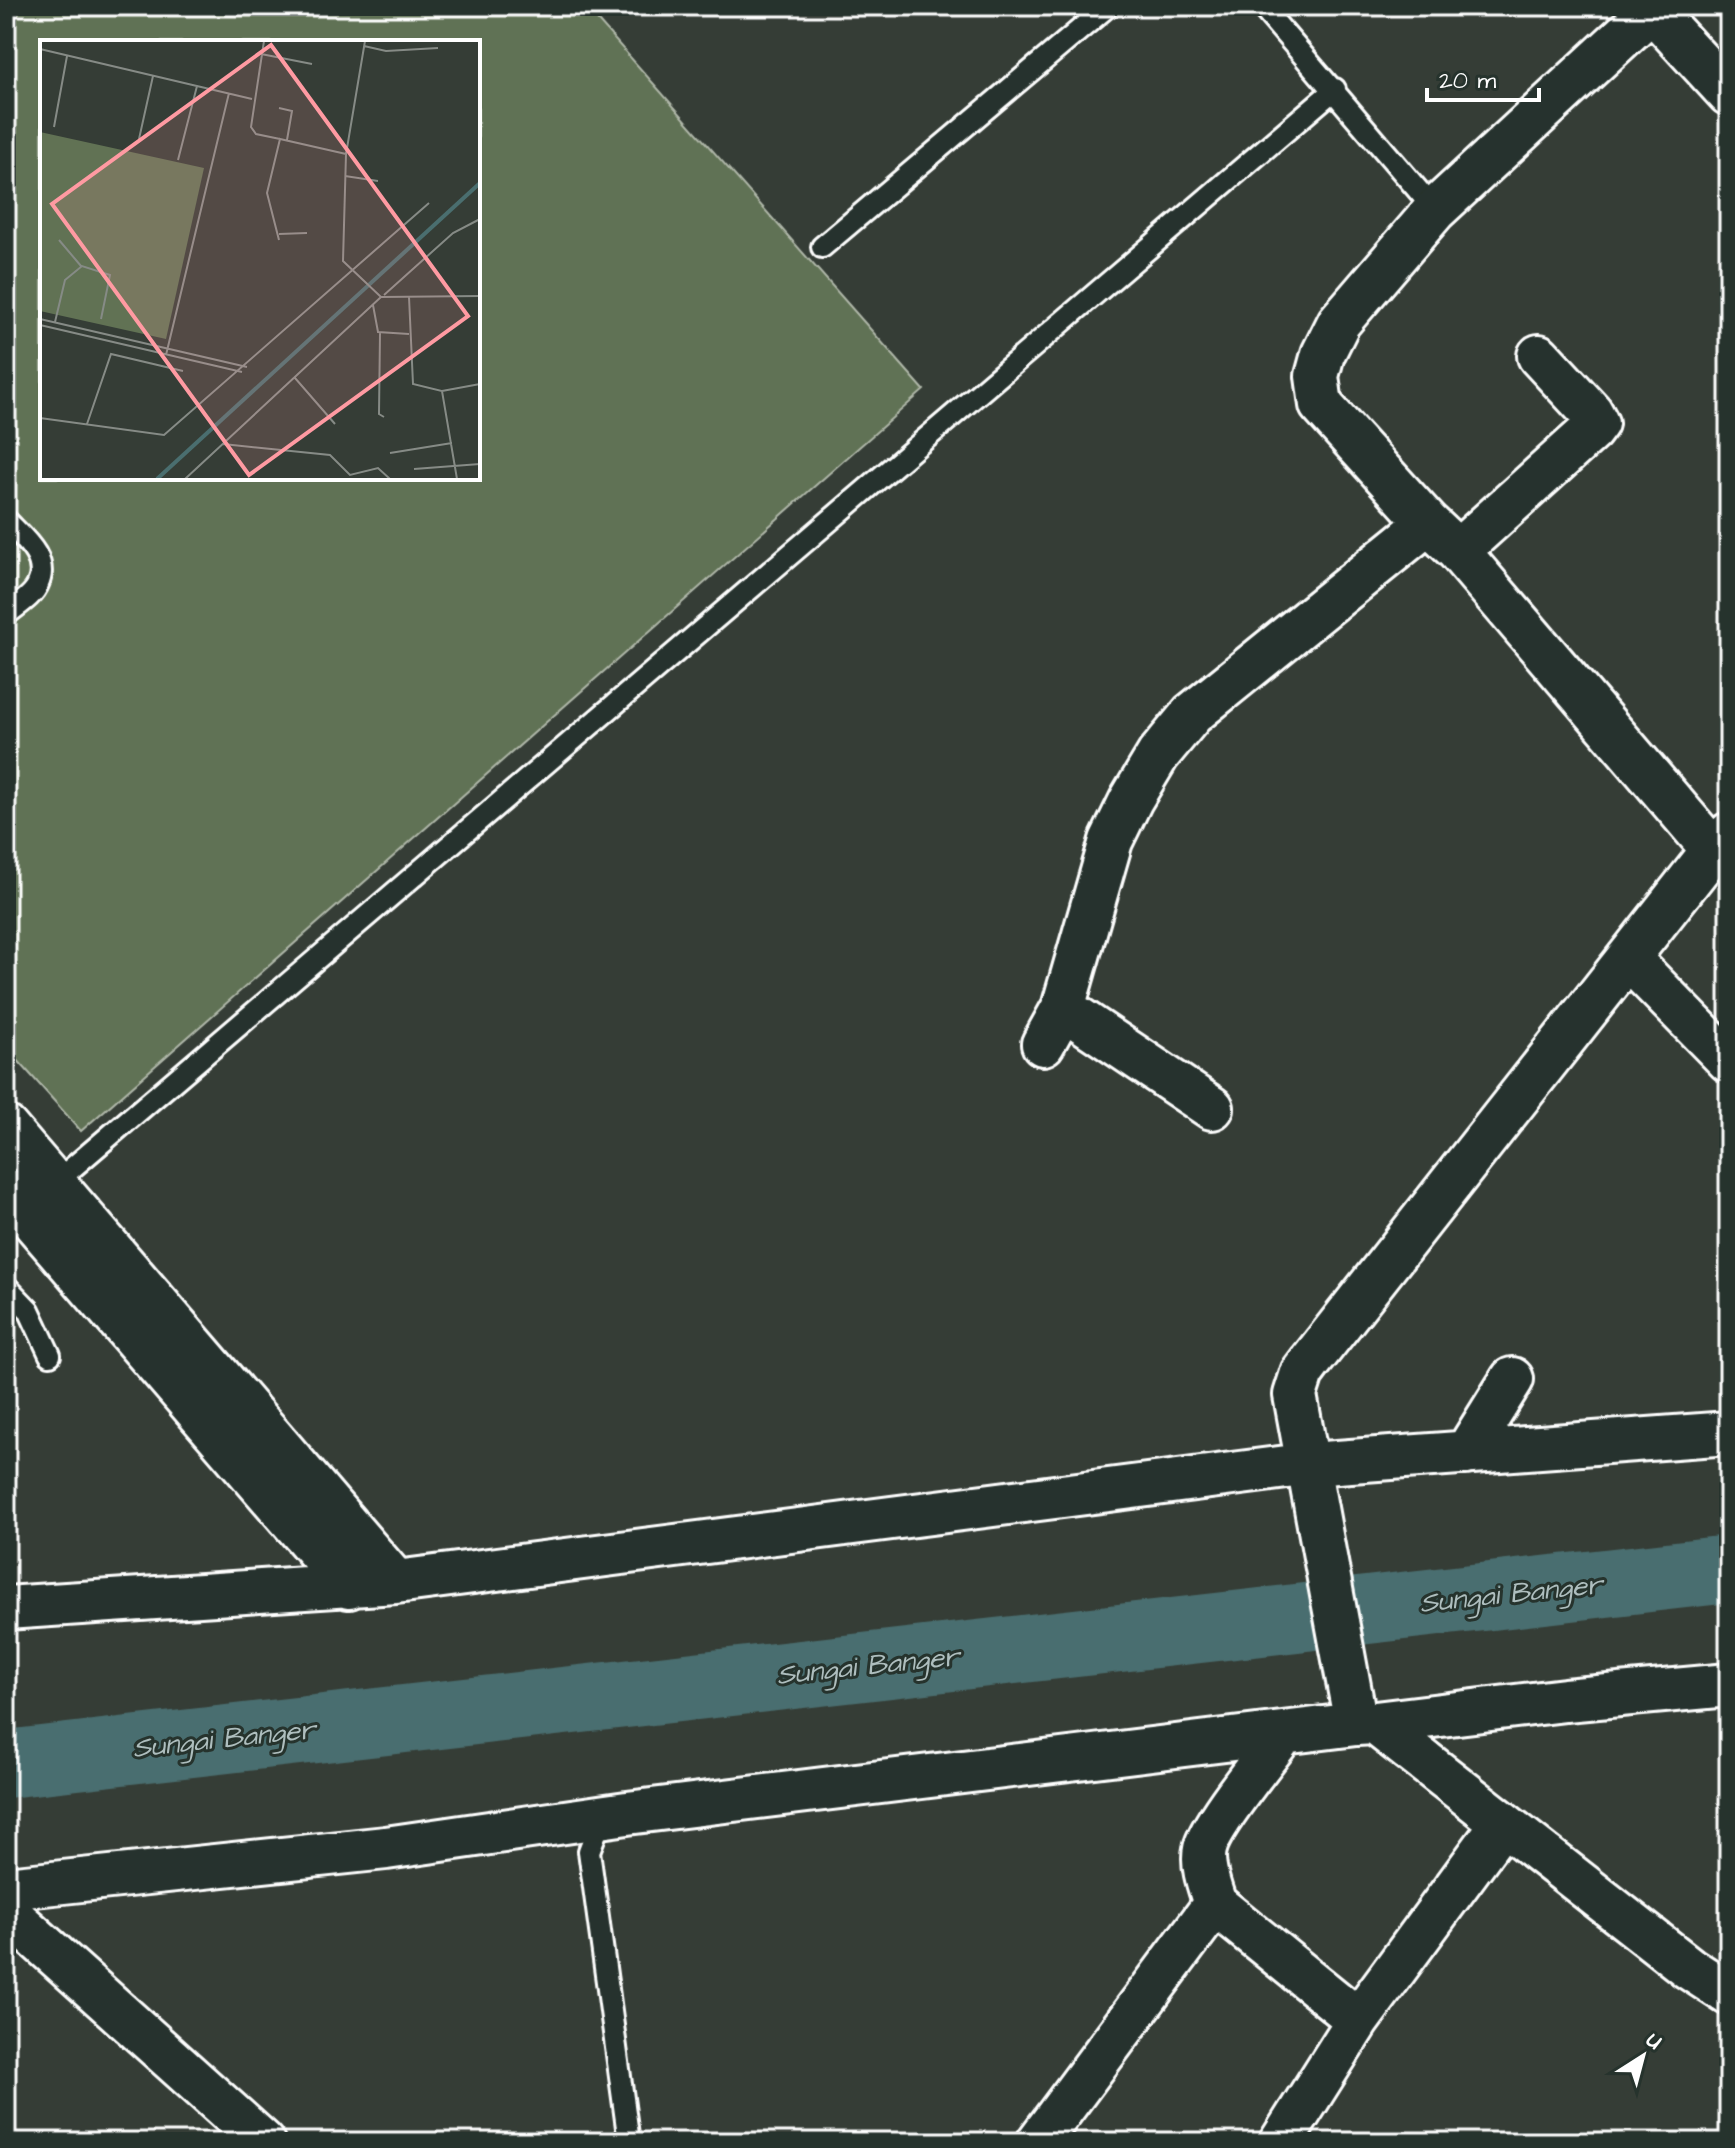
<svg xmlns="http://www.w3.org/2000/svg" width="1735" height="2148" viewBox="0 0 1735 2148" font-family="'Architects Daughter',sans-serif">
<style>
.green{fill:#617254;stroke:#b0b8aa;stroke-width:2;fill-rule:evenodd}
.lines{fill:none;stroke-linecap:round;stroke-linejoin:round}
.river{stroke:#4a6e6f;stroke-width:68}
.lane-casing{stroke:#fff;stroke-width:26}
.street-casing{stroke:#fff;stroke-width:48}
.lane{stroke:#26332d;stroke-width:20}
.street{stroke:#26332d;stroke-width:42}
.labels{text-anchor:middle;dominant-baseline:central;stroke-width:6;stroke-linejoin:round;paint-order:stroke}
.water-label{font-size:28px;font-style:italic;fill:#aebebe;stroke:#26332d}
.inset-river{fill:none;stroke:#4a6e6f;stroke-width:4}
.inset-road{fill:none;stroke:#868b86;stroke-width:2}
.view{fill:#ff9aa2;fill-opacity:0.15;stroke:#ff9aa2;stroke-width:4}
.inset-edge{fill:none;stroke:#fff;stroke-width:4}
</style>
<rect width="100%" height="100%" fill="#353d36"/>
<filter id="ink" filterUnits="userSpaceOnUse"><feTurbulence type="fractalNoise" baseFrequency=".0125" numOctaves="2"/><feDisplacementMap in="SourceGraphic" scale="16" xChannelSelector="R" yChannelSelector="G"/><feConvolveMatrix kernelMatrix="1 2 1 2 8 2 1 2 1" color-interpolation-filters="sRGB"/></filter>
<g filter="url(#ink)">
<path class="green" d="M6,6h579l339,384 -843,741 -75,-84zM42,42h436v436h-436z"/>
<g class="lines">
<path class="river" d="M6,1764l1723,-195"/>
<g class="lane-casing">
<path id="lane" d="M1261,6l174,204
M822,247l286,-241
M6,520c16,17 44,38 32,64 -4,12 -23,23 -32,31
M51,1186l1284,-1097
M6,1286l23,24 21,45
M602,1817l-13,34 40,291"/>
</g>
<g class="street-casing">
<path id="street" d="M1652,10l77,84
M1428,523l-107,-118 -4,-29 6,-22 16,-32 96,-112 221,-204
M1458,551l133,-120 6,-8 -6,-11 -52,-56
M1729,834l-16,16 -402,511 -9,12 -7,22 61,329 19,-1 314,245 40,26
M1628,958l101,103
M1063,1008l149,100
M1043,1044l20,-36 48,-167 20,-41 27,-45 34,-41 236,-191 30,28 255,299
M6,1127l390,455
M6,1190l343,397
M1466,1453l46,-74
M6,1608l390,-26 914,-118 419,-31
M1375,1723l190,-23 164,-15
M1283,1734c-17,23 -73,91 -78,115 -4,17 5,39 10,55l143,116
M6,1888l380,-40 241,-35 729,-89
M6,1911l257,231
M1038,2142l177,-238
M1281,2142l77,-122 144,-196"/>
</g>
<use href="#lane" class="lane"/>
<use href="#street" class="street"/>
</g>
</g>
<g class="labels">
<g class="water-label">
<text transform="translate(1511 1594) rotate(-6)">Sungai Banger</text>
<text transform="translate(868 1666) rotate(-6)">Sungai Banger</text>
<text transform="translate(224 1739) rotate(-6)">Sungai Banger</text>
</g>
</g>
<g transform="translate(40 40)">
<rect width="440" height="440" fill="#353d36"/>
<path d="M0,92l164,36 -38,171 -126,-28z" fill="#617254"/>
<path class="inset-river" d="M117,439l323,-296"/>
<path class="inset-road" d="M224,1l-13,86 5,7 24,5M325,1l-19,113 -3,107 38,36 99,-1M324,6l22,5 52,-3M0,9l212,50M221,14l51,10M239,68l13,3 -5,29M14,87l13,-71M99,99l14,-63M138,120l19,-74M305,136l33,5M239,194l28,-1M19,200l22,26M239,200l-12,-47 13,-54 66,15M344,255l69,-62 27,-14M369,257l4,87 29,7 15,88M333,265l5,27 31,2M0,279l207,48M15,282l10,-42 17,-14 28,9 -9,44M0,285l202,47M340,293l-1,81 5,3M126,315l63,-262M255,338l40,46M402,351l38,-7M0,378l124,17 265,-232M47,384l24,-70 72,17M183,404l107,11 20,20 28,-7 12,11M350,413l62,-10M374,429l66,-5M145,439l196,-182"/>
<path class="view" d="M231,5l197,271 -219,159 -197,-271z"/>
<rect width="440" height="440" class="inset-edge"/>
</g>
<rect width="1735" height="2148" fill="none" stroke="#26332d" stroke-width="32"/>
<rect x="16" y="16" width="1703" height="2116" fill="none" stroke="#fff" stroke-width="3" filter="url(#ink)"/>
<g transform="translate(1643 2056) rotate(36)" stroke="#26332d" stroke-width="6" paint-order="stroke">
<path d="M0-6L14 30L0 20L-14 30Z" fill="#ffffff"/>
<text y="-12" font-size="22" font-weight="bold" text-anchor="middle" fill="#ffffff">U</text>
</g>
<path d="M1427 88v12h112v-12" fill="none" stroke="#ffffff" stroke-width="4"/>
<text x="1439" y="88" font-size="24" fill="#ffffff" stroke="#26332d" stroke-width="6" paint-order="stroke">20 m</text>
</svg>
